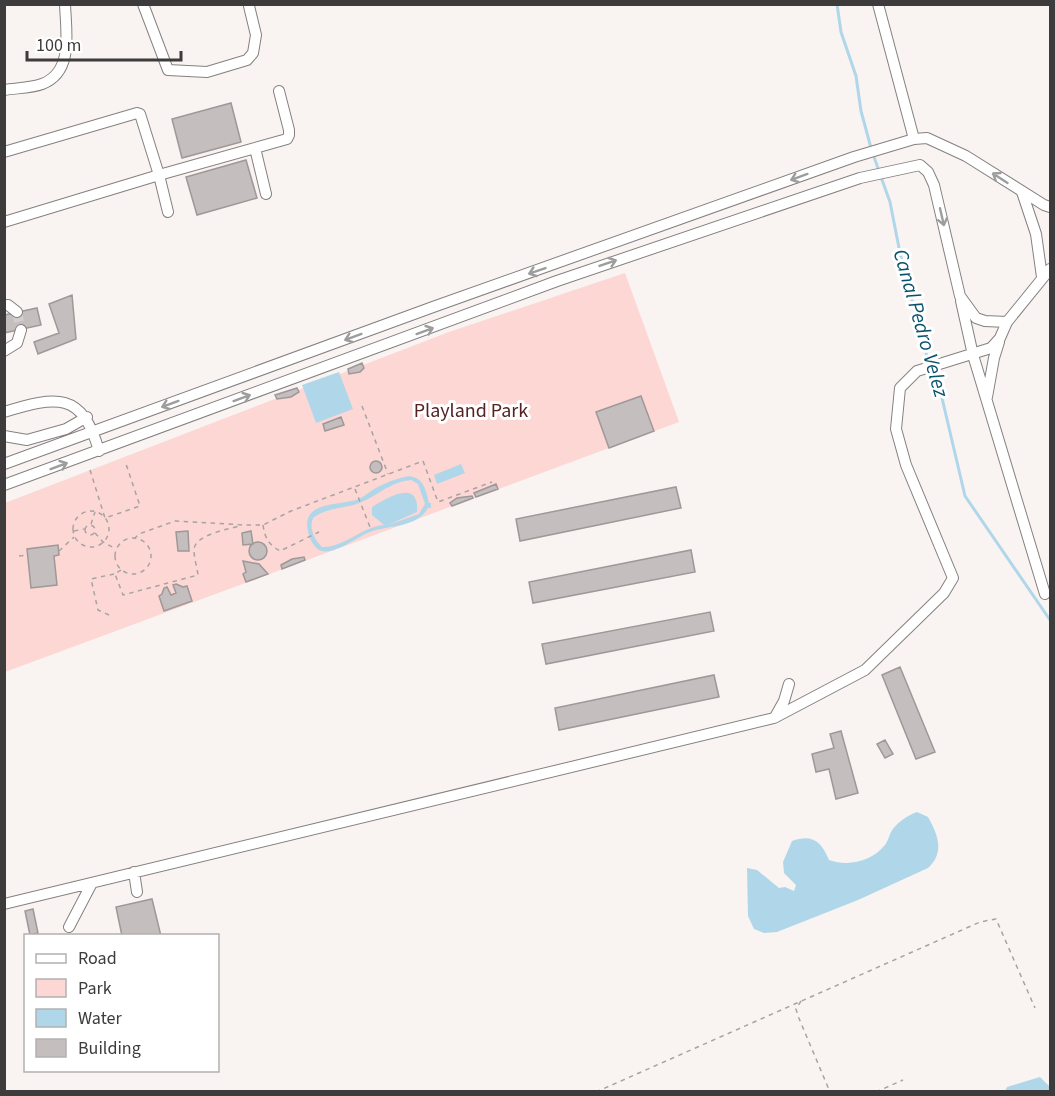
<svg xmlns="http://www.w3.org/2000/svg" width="1055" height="1096" viewBox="0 0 1055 1096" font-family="'Source Sans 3',sans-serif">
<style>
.green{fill:#fdd7d4}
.water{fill:#b0d7e9;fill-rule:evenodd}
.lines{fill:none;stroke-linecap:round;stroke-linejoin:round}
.stream{stroke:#b0d7e9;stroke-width:3}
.building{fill:#c4bebe;stroke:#9e9898;stroke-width:1.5}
.minor-tunnel{stroke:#d3cecd;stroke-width:10;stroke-dasharray:10 5;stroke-linecap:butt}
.minor-casing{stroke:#868080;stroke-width:12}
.path{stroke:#a8a3a3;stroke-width:1.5;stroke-dasharray:4.5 4.5;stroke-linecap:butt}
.minor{stroke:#fff;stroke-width:10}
.oneway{stroke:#9e9d9d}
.labels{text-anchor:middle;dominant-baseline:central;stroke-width:6;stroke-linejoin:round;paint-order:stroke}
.park-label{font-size:20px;fill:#552121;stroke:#fff}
.water-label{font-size:21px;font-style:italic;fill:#08536c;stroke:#fff}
</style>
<rect width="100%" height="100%" fill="#f9f3f2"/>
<path class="green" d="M625,273l54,149 -674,250v-169l444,-171z"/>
<path class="water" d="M339,372l14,37 -37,14 -14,-38z
M461,464l4,9 -28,11 -3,-9z
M409,476c15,2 17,14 20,27h2v5h-3c-11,20 -39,17 -58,24 -12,4 -37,25 -51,18 -6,-4 -10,-12 -11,-19 -7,-31 33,-25 51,-32 6,-3 10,-7 15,-10 11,-6 23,-11 35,-13zM411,480l7,4 7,20 -6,10 -31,11 29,-13c3,-35 -32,-13 -45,-5v8l12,10c-23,2 -38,22 -62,22 -8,-7 -14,-21 -8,-30 17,-11 34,-8 50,-16 15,-7 29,-20 47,-21z
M917,812l11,5c10,18 17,35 0,51l-70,32 -81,32 -13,1 -10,-4 -6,-13 -1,-48 10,2 22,18 6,-1 9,4 2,-6 -12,-12 -1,-11 9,-21c20,-7 29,0 37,19 20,7 43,1 56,-15 3,-4 4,-9 6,-13 5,-9 17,-17 26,-20z
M1040,1077l10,10v4h-45l2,-4z"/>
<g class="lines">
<path class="stream" d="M837,4l4,28 15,44 5,35 10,37
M873,154l6,17
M881,177l9,25 11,56 24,92 17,48 23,98 85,124"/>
</g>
<path class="building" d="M231,103l10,39 -59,16 -10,-39z
M246,160l11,38 -60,17 -11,-38z
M72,295l4,44 -38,15 -4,-12 25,-9 -10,-29z
M37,308l4,17 -37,8v-18z
M362,363l2,5 -4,4 -11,2 -1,-5z
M297,388l2,4 -8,5 -14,2 -2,-4z
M641,396l13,35 -45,17 -13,-36z
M341,417l3,8 -19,6 -2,-7z
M370 467a6 6 0 1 1 12 0a6 6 0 1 1-12 0Z
M496,484l2,5 -22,8 -2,-4z
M676,487l5,21 -161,33 -4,-22z
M472,496l1,2 -21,8 -2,-3 7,-5z
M188,531l1,20h-11l-2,-19z
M251,531l2,13 -10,1 -1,-12z
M249 551a9 9 0 1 1 18 0a9 9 0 1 1-18 0Z
M58,545l1,10 -5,1 3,29 -26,3 -4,-39z
M691,550l4,22 -162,31 -4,-21z
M304,557l1,3 -23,9 -1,-4 11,-6z
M243,561l16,3 9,10 -22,8 -3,-8 3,-2z
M176,584l7,3 4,-1 5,15 -28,10 -5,-15 3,-2 2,-6 3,-1 4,8 5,-2 -3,-8z
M710,612l4,19 -168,33 -4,-20z
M900,667l35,85 -19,7 -34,-84z
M714,675l5,22 -160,33 -4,-22z
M841,731l17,62 -22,6 -7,-30 -13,3 -4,-18 22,-6 -4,-14z
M885,740l8,14 -8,4 -8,-14z
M152,899l9,37h-39l-6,-29z
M33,909l5,24 -8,2 -5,-24z"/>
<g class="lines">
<path class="minor-tunnel" d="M17,312l4,18"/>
<g class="minor-casing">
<path id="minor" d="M143,4l25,66 39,2 40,-12 6,-7 3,-18 -7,-29
M878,4l36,135
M4,90c12,-2 27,-2 38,-6 32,-12 24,-52 23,-80
M255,148l11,46
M4,152l133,-39 3,1 19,61 128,-36 2,-4v-5l-10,-39
M1022,192l14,42 6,43
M4,222l155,-47 9,37
M961,301l12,54 72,239
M4,305h4l9,7
M4,351l13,-8 4,-13
M987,397l7,-39 5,-16
M4,412c53,-16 78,-21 95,39
M4,436l23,4 39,-11 21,-12
M4,464l429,-157 421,-150 60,-18 13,-1 39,18 78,49 6,2
M4,485l553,-204 303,-103 60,-13 8,7 6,13 26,111 16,22 9,3 22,1 43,-53
M775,717l9,-16 5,-17
M134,872l3,20
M4,904l770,-186 91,-48 79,-77 9,-15 -47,-113 -10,-36 4,-41 17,-17 74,-23 9,-10 7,-16
M69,927l23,-44"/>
</g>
<path class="path" d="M362,406l26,68
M90,470l15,48 35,-12 -15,-45
M355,489l15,38
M73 529a18 18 0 1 1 36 0a18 18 0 1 1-36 0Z
M91,524l4,-12
M263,525c2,13 5,19 17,26l39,-19
M85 530a5 5 0 1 1 10 0a5 5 0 1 1-10 0Z
M74,531l10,-2
M95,533l8,9 13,7
M115 556a18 18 0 1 1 36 0a18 18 0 1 1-36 0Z
M134,539l5,-5 36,-13 69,4h19l28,-14 132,-50 15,41 54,-20
M59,551l15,-14
M19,556l8,-1
M121,570l-6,4 8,21 75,-20c-1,-8 -4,-17 -4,-25 0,-15 34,-21 46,-24
M109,615l-11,-5 -7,-31 23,-5
M801,1001l-5,8 2,7 32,76
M596,1092l384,-170 16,-3 39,89
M876,1092l27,-12"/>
<use href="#minor" class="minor"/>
</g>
<defs><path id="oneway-shaft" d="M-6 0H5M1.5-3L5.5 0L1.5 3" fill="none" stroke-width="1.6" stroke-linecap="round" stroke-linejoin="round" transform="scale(1.5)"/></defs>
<g class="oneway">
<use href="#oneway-shaft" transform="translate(799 177) rotate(160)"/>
<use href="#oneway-shaft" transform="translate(1000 178) rotate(-147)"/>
<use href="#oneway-shaft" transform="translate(942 217) rotate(77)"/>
<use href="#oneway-shaft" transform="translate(608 263) rotate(-19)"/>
<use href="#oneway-shaft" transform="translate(537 271) rotate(161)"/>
<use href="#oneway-shaft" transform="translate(425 331) rotate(-20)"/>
<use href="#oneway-shaft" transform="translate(353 337) rotate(160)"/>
<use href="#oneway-shaft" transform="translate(242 398) rotate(-20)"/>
<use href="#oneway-shaft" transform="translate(170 404) rotate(160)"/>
<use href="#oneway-shaft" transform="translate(59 466) rotate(-21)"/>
</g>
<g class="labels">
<g class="park-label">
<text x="471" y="411">Playland Park</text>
</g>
<g class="water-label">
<text transform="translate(921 323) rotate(74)">Canal Pedro Velez</text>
</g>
</g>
<rect width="1055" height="1096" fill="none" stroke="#3d3b3b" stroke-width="12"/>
<rect x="24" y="934" width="195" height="138" fill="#ffffff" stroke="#b1b1b1" stroke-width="1.5"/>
<rect x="36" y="954" width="30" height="9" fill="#ffffff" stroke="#b1b1b1" stroke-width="1.5"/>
<text x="78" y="964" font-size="18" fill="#3d3b3b">Road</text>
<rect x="36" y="979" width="30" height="18" fill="#fdd7d4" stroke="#b1b1b1" stroke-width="1.5"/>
<text x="78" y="994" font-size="18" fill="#3d3b3b">Park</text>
<rect x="36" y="1009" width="30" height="18" fill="#b0d7e9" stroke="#b1b1b1" stroke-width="1.5"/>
<text x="78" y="1024" font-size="18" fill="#3d3b3b">Water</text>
<rect x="36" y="1039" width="30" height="18" fill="#c4bebe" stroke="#b1b1b1" stroke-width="1.5"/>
<text x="78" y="1054" font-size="18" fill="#3d3b3b">Building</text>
<path d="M27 51v9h154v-9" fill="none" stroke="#3d3b3b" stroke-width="3"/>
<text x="36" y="51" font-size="18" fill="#3d3b3b" stroke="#ffffff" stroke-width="4.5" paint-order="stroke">100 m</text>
</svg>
